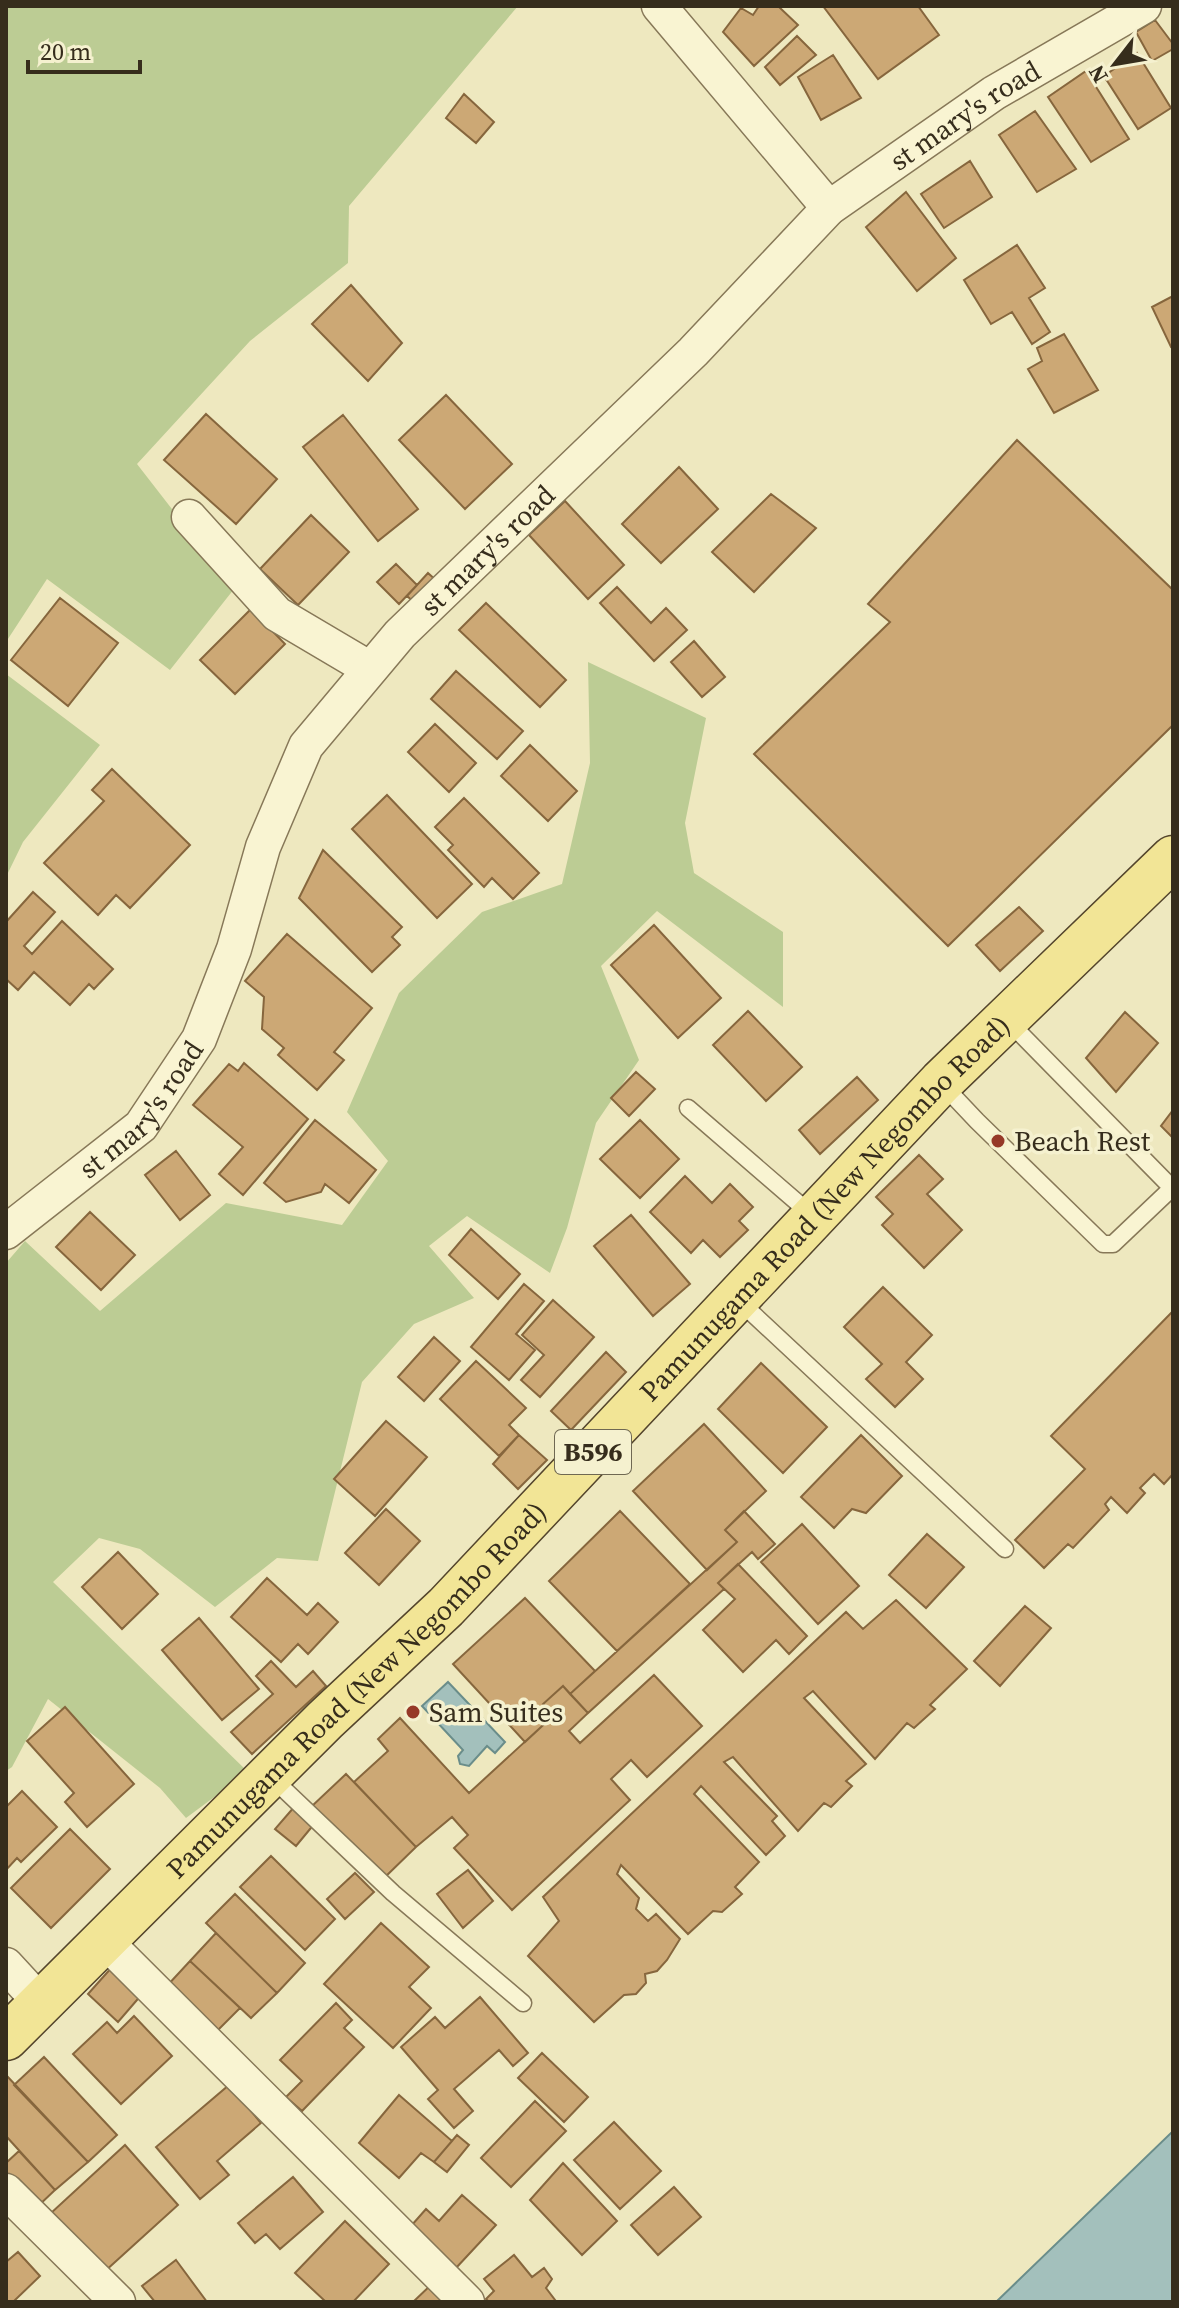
<svg xmlns="http://www.w3.org/2000/svg" width="1179" height="2308" viewBox="0 0 1179 2308" font-family="'Source Serif 4',serif">
<style>
.green{fill:#bccc94}
.water{fill:#a3c0bc;stroke:#6a8d8a;stroke-width:2}
.building{fill:#cca875;stroke:#86663d;stroke-width:2}
.lines{fill:none;stroke-linecap:round;stroke-linejoin:round}
.service-casing{stroke:#877858;stroke-width:19}
.minor-casing{stroke:#877858;stroke-width:37}
.primary-casing{stroke:#54452c;stroke-width:47}
.service{stroke:#f9f4d2;stroke-width:16}
.minor{stroke:#f9f4d2;stroke-width:34}
.primary{stroke:#f2e596;stroke-width:44}
.poi-dot{fill:#963927;stroke:#f5f1cf;stroke-width:3}
.labels{text-anchor:middle;dominant-baseline:central;stroke-width:7;stroke-linejoin:round;paint-order:stroke}
.shield{fill:#f5f1cf;stroke:#6f6852;stroke-width:2}
.shield-label{font-size:26px;font-weight:bold;fill:#362d1c}
.street-label{font-size:28px;fill:#362d1c;stroke:#f5f1cf}
.poi-label{font-size:28px;fill:#362d1c;stroke:#f5f1cf;text-anchor:start}
</style>
<rect width="100%" height="100%" fill="#eee8bf"/>
<path class="green" d="M6,6h512l-169,200 -1,57 -98,78 -113,123 97,125 -64,81 -123,-91 -41,63z
M588,662l118,56 -21,105 9,50 89,59v75l-126,-96 -56,55 38,94 -43,63 -29,105 -17,45 -83,-57 -38,30 45,52 -60,26 -52,58 -44,179 -41,-3 -62,49 -75,-58 -41,-11 -46,44 195,190 -62,46 -26,-30 -112,-89 -36,68 -6,4v-508l19,-22 75,70 126,-108 116,22 46,-64 -41,-49 52,-119 83,-81 80,-28 28,-121z
M6,674l94,71 -77,97 -17,35z"/>
<path class="water" d="M448,1682l57,60 -10,11 -8,-7 -18,20 -9,-2 -2,-8 5,-6 -41,-44z
M1173,2131v171h-177z"/>
<path class="building" d="M759,6h19l20,19 -44,41 -31,-34 18,-24 12,7z
M823,6h95l21,29 -61,44z
M1155,20l18,24v5l-21,12 -16,-29z
M797,36l19,19 -36,30 -15,-18z
M1137,53l34,55 -33,21 -34,-53z
M833,55l28,43 -40,22 -23,-43z
M1086,71l43,68 -38,23 -43,-65z
M464,94l30,28 -18,21 -30,-25z
M1035,111l41,58 -39,23 -38,-57z
M970,161l22,36 -48,31 -23,-34z
M906,192l50,66 -39,33 -51,-64z
M1017,245l28,43 -16,10 21,34 -18,12 -20,-32 -21,12 -27,-44z
M351,285l51,58 -34,38 -56,-57z
M1173,296v50l-2,1 -19,-40z
M1064,334l34,56 -44,23 -26,-44 14,-8 -5,-13z
M446,395l66,69 -47,45 -66,-69z
M206,414l71,65 -41,45 -72,-64z
M343,415l75,94 -40,32 -75,-94z
M1017,440l156,150v135l-225,221 -194,-192 136,-132 -22,-18z
M679,467l39,42 -57,54 -39,-39z
M771,494l45,34 -62,64 -42,-40z
M565,501l59,64 -36,34 -59,-64z
M311,515l38,37 -51,53 -38,-36z
M396,564l21,21 -18,19 -22,-22z
M428,573l10,9 -21,23 -10,-9z
M617,587l34,36 15,-15 21,22 -33,31 -54,-58z
M60,598l58,45 -50,63 -57,-46z
M486,603l80,77 -26,27 -81,-77z
M251,609l34,35 -50,50 -35,-34z
M694,641l31,36 -23,20 -31,-35z
M456,671l67,60 -26,28 -66,-60z
M435,724l41,39 -27,29 -41,-40z
M530,745l47,46 -29,30 -47,-45z
M112,769l78,76 -60,63 -14,-13 -18,20 -54,-52 60,-62 -12,-11z
M387,795l85,89 -35,34 -85,-89z
M464,798l75,75 -26,26 -21,-21 -8,9 -36,-37 5,-5 -18,-18z
M323,850l79,77 -10,10 8,8 -28,27 -73,-74z
M33,892l22,20 -31,34 8,8 30,-33 51,48 -19,20 -5,-5 -19,21 -36,-33 -16,18 -12,-11v-57z
M1019,907l24,24 -43,40 -24,-26z
M654,925l67,73 -43,40 -67,-73z
M287,934l85,74 -38,44 10,8 -27,30 -39,-35 6,-7 -22,-19 2,-32 -19,-16z
M748,1011l54,56 -36,34 -53,-56z
M1125,1012l33,31 -42,49 -30,-34z
M244,1063l64,56 -65,76 -24,-21 24,-27 -50,-42 36,-41 9,7z
M636,1072l19,17 -26,27 -18,-18z
M857,1077l21,23 -58,54 -21,-24z
M1173,1110v28l-12,-12z
M315,1120l61,50 -27,33 -24,-19 -4,8 -35,10 -22,-19z
M640,1120l39,39 -39,39 -40,-39z
M176,1151l34,44 -30,25 -35,-45z
M919,1155l24,24 -16,15 35,36 -38,38 -42,-43 11,-11 -17,-17z
M685,1176l27,27 18,-19 23,23 -14,14 9,9 -28,27 -17,-17 -12,13 -41,-41z
M90,1212l45,43 -34,35 -45,-43z
M631,1215l59,69 -37,32 -59,-70z
M471,1229l49,45 -22,25 -49,-44z
M524,1284l20,17 -28,33 19,16 -26,30 -38,-33z
M883,1287l49,48 -26,27 17,17 -28,28 -29,-28 16,-15 -38,-37z
M553,1300l41,37 -54,60 -19,-17 23,-25 -22,-20z
M1173,1311v163l-9,10 -10,-10 -14,14 5,5 -18,20 -16,-16 -6,7 4,6 -36,38 -5,-4 -24,24 -29,-28 70,-71 -34,-33z
M434,1337l26,24 -36,40 -26,-24z
M606,1352l20,20 -55,58 -20,-19z
M476,1361l50,47 -17,17 10,10 -20,21 -59,-57z
M761,1363l66,64 -44,46 -65,-64z
M386,1421l41,36 -52,59 -41,-37z
M704,1424l62,67 -41,39 12,12 -30,28 -74,-79z
M519,1435l28,25 -29,29 -25,-25z
M861,1435l41,41 -36,37 -14,-4 -18,19 -33,-31z
M386,1509l34,32 -41,44 -34,-32z
M620,1511l70,73 -73,67 -68,-70z
M744,1511l31,33 -17,15 -6,-7 -34,31 6,6 -136,124 -18,-19 167,-152 -12,-12z
M802,1524l57,62 -41,38 -57,-62z
M927,1534l37,33 -38,41 -37,-33z
M118,1552l40,42 -36,35 -40,-42z
M738,1564l69,72 -18,18 -13,-14 -33,32 -40,-42 32,-31 -17,-16z
M267,1578l40,37 11,-12 20,19 -30,32 -10,-10 -17,18 -50,-45z
M525,1598l70,73 -25,23 -7,-8 -20,18 10,12 -28,26 -72,-78z
M896,1600l71,69 -37,36 5,4 -21,19 -7,-5 -32,36 -62,-68 -9,7 62,66 -20,17 6,5 -21,21 -7,-4 -26,28 -65,-74 -9,5 53,54 -5,5 13,15 -19,19 -65,-69 -7,8 65,68 -24,25 7,7 -20,18 -9,-1 -25,23 -67,-69 -4,9 22,24 -3,11 12,12 8,-7 24,25 -13,21 -10,11 -12,3 1,9 -10,11 -12,1 -30,27 -66,-66 31,-35 -16,-24 303,-285 17,17z
M1025,1606l26,22 -51,58 -26,-25z
M199,1618l60,71 -37,31 -60,-70z
M271,1661l25,26 17,-16 13,15 -74,68 -21,-22 42,-38 -17,-18z
M654,1675l48,51 -55,51 -16,-17 -20,19 19,21 -118,110 -58,-62 14,-13 -16,-18 -36,30 -62,-65 34,-31 -10,-12 22,-21 69,75 84,-77 -10,-12 20,-18 25,27 -19,18 11,12z
M65,1707l69,77 -47,43 -22,-25 9,-9 -47,-52z
M346,1774l70,73 -33,32 -71,-73z
M22,1791l35,36 -36,35 -4,-4 -11,12v-63z
M295,1806l20,17 -19,23 -21,-17z
M70,1829l40,40 -59,59 -40,-40z
M271,1856l64,63 -30,31 -65,-63z
M468,1870l25,31 -30,27 -26,-34z
M355,1873l19,19 -29,27 -18,-20z
M235,1894l70,69 -28,30 -71,-70z
M381,1923l48,44 -20,20 22,21 -38,40 -69,-64z
M216,1933l61,60 -26,25 -61,-57z
M190,1961l50,47 -28,28 -47,-48z
M113,1966l30,27 -25,29 -30,-28z
M480,1997l48,56 -15,13 -14,-16 -45,39 19,22 -19,17 -26,-29 10,-9 -37,-43 34,-30 10,11z
M336,2003l16,17 -8,8 20,19 -62,64 -16,-14 16,-16 -22,-21z
M134,2016l38,40 -51,48 -48,-50 34,-32 10,11z
M542,2053l46,44 -24,25 -46,-44z
M44,2057l73,78 -29,27 -74,-77z
M6,2075l82,87 -33,28 -49,-54z
M229,2085l32,38 -44,38 12,14 -29,24 -44,-52z
M399,2095l53,46 -18,21 -13,-9 -22,25 -40,-35z
M535,2101l31,30 -55,56 -30,-29z
M614,2122l47,49 -41,38 -46,-49z
M457,2135l12,10 -22,27 -13,-10z
M125,2145l53,60 -74,67 -53,-59z
M19,2151l36,39 -19,18 -30,-33v-12z
M563,2163l54,58 -35,34 -52,-55z
M293,2177l30,35 -43,37 -14,-15 -11,9 -17,-20z
M674,2187l27,30 -43,38 -27,-30z
M462,2195l34,30 -40,43 -45,-42 15,-17 13,12z
M345,2221l44,43 -36,38h-27l-31,-29z
M18,2252l22,24 -26,25 1,1h-9v-40z
M514,2255l18,22 12,-9 8,11 -6,9 9,12 -2,2h-64l-3,-3 8,-8 -10,-12z
M176,2260l31,42h-52l-13,-16z
M434,2282l19,20h-40z"/>
<g class="lines">
<g class="service-casing">
<path id="service" d="M1007,1020l166,169
M942,1084l35,37 126,123h10l59,-56
M688,1108l125,108
M738,1300l267,249
M270,1776l123,117 130,110"/>
</g>
<g class="minor-casing">
<g id="minor">
<path d="M659,6l170,202"/>
<path d="M189,517l88,97 93,55"/>
<path id="s1" d="M6,1232l135,-106 58,-87 35,-90 29,-102 43,-101 94,-112 293,-282 136,-144 165,-115 150,-87"/>
<path d="M104,1940l363,362"/>
<path d="M6,1965l35,38"/>
<path d="M6,2191l112,111"/>
</g>
</g>
<g class="primary-casing">
<g id="primary">
<path id="s2" d="M6,2038l319,-318 121,-113 495,-525 232,-224"/>
</g>
</g>
<use href="#service" class="service"/>
<use href="#minor" class="minor"/>
<use href="#primary" class="primary"/>
</g>
<g class="poi-dot">
<circle cx="998" cy="1141" r="8"/>
<circle cx="413" cy="1712" r="8"/>
</g>
<g class="labels">
<rect class="shield" x="555" y="1430" width="76" height="44" rx="6"/>
<g class="shield-label">
<text x="593" y="1452">B596</text>
</g>
<g class="street-label">
<text stroke="none"><textPath href="#s1" startOffset="1504">st mary's road</textPath></text>
<text stroke="none"><textPath href="#s1" startOffset="856">st mary's road</textPath></text>
<text stroke="none"><textPath href="#s1" startOffset="184">st mary's road</textPath></text>
<text stroke="none"><textPath href="#s2" startOffset="1166">Pamunugama Road (New Negombo Road)</textPath></text>
<text stroke="none"><textPath href="#s2" startOffset="494">Pamunugama Road (New Negombo Road)</textPath></text>
</g>
<g class="poi-label">
<text x="1014" y="1141">Beach Rest</text>
<text x="429" y="1712">Sam Suites</text>
</g>
</g>
<rect width="1179" height="2308" fill="none" stroke="#362d1c" stroke-width="16"/>
<g transform="translate(1115 64) rotate(239)" stroke="#f5f1cf" stroke-width="6" paint-order="stroke">
<path d="M0-6L14 30L0 20L-14 30Z" fill="#362d1c"/>
<text y="-12" font-size="22" font-weight="bold" text-anchor="middle" fill="#362d1c">N</text>
</g>
<path d="M28 60v12h112v-12" fill="none" stroke="#362d1c" stroke-width="4"/>
<text x="40" y="60" font-size="24" fill="#362d1c" stroke="#f5f1cf" stroke-width="6" paint-order="stroke">20 m</text>
</svg>
